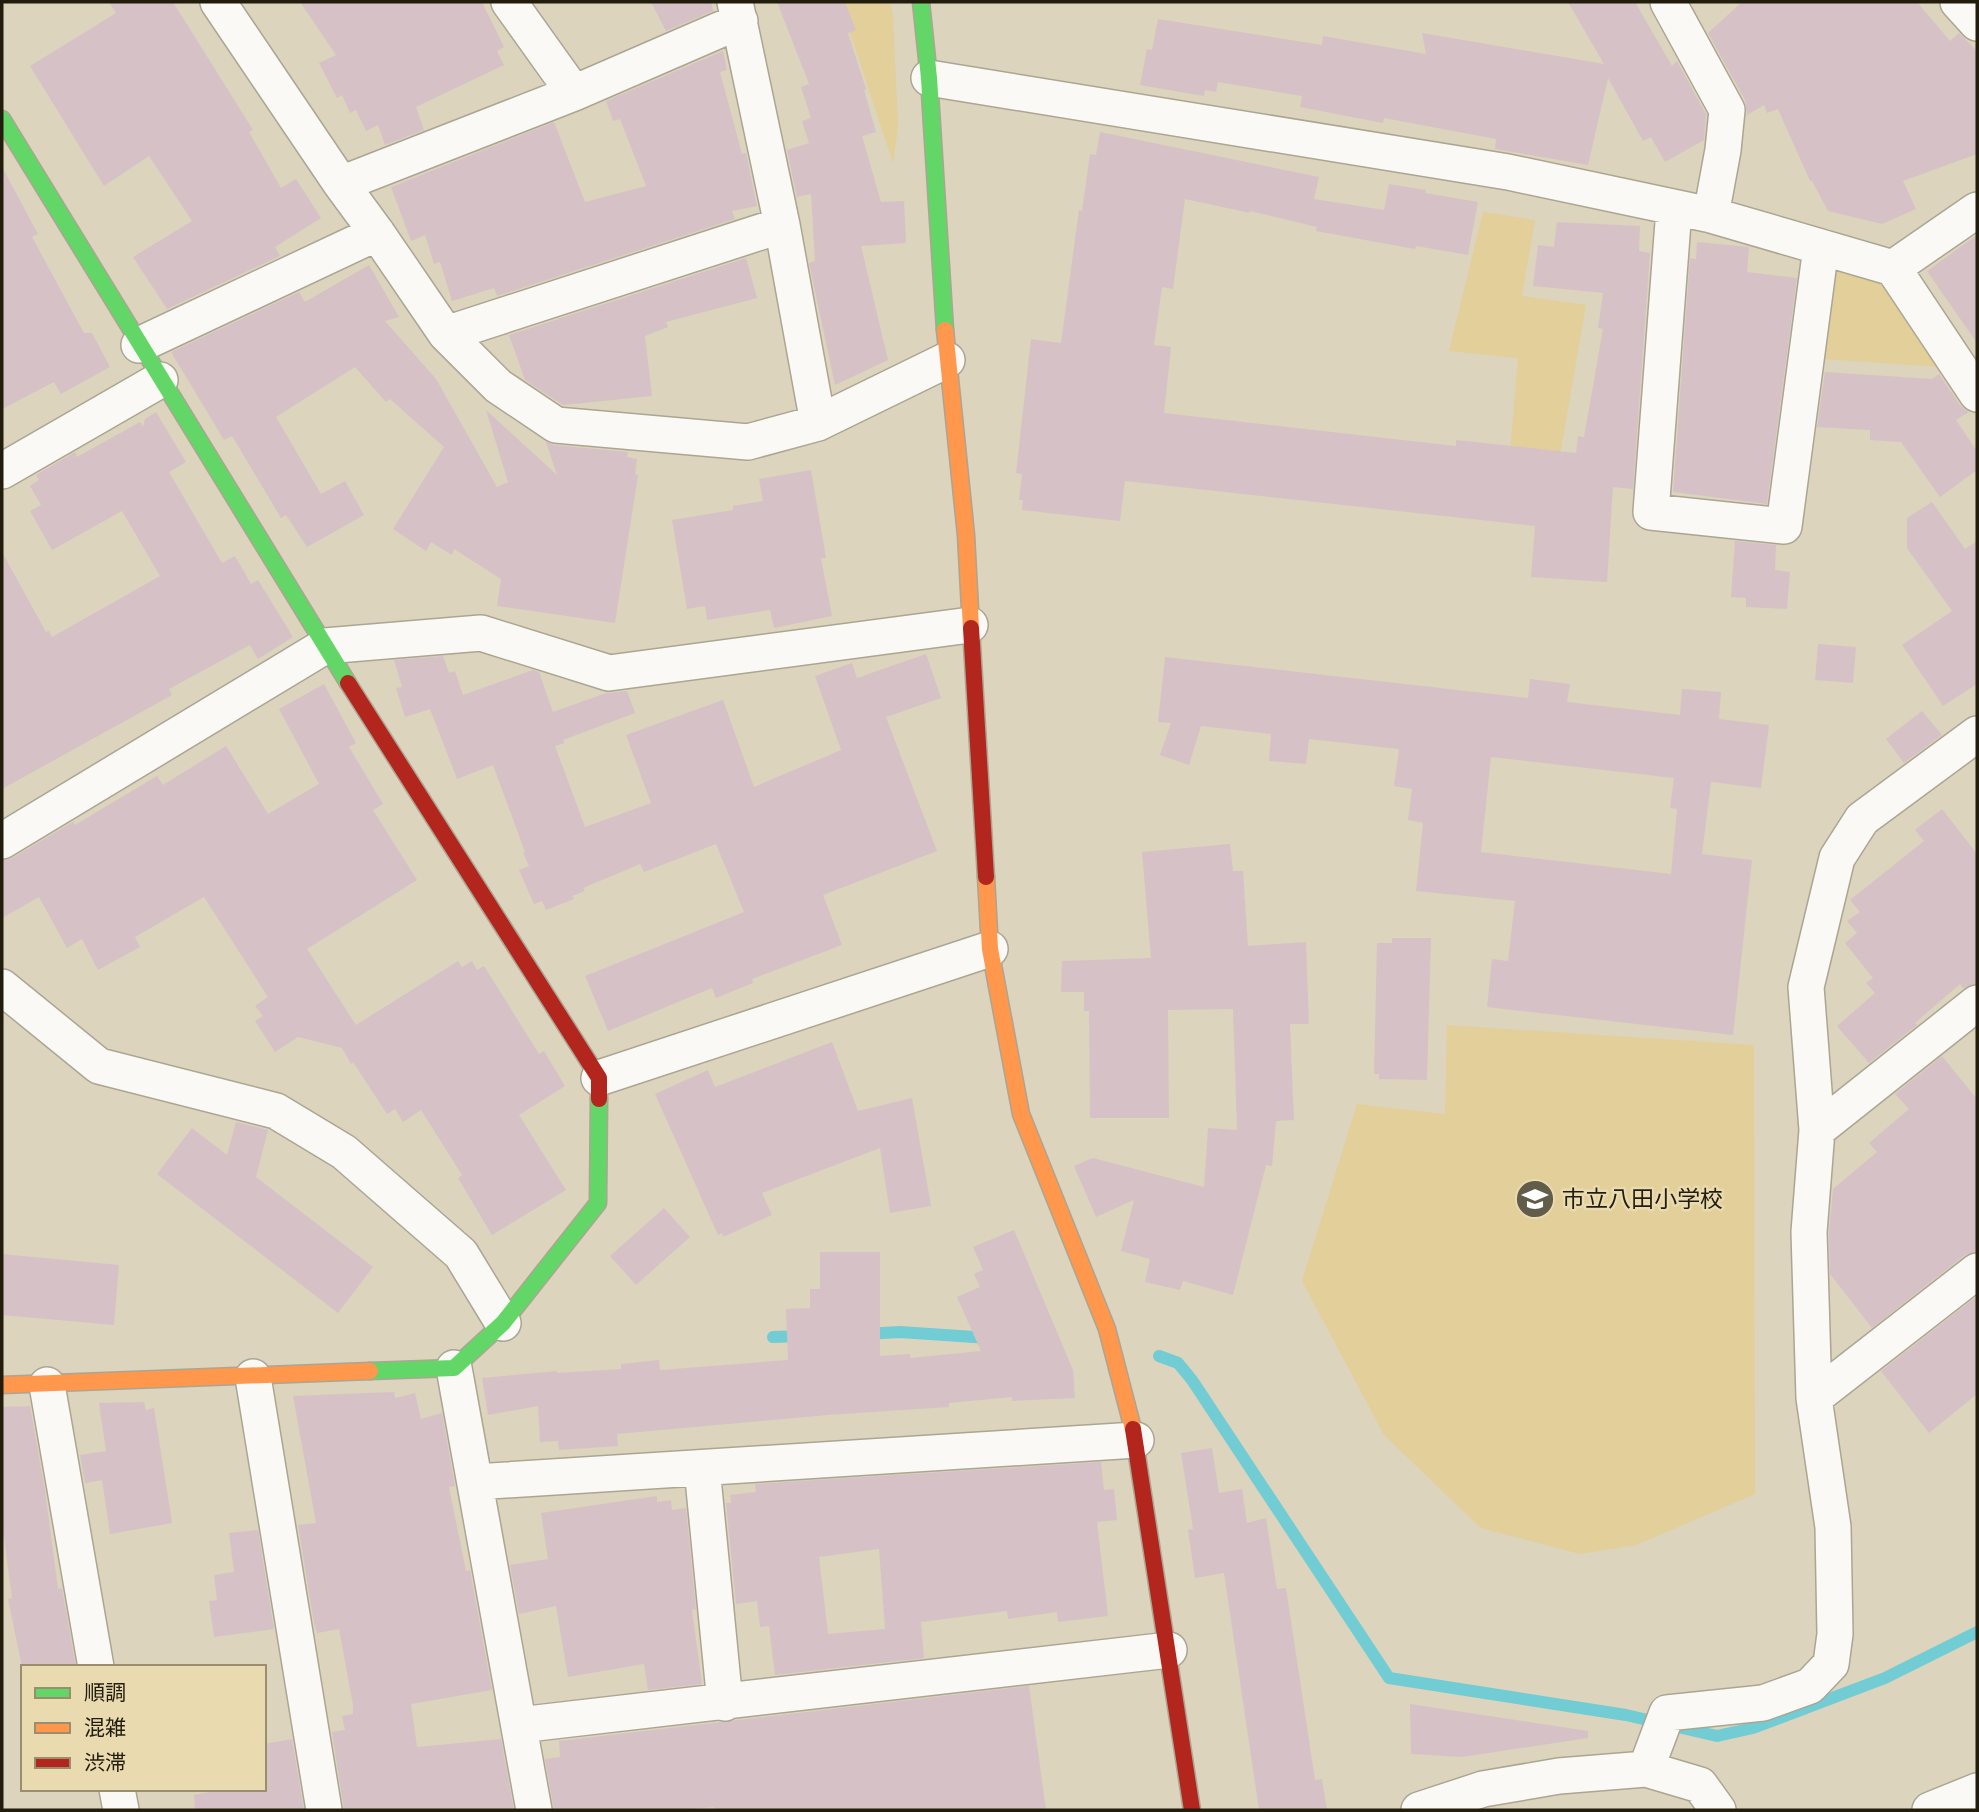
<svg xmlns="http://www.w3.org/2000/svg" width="1979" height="1812" viewBox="0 0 1979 1812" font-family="'Roboto Condensed','Noto Sans JP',sans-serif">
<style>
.green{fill:#e2cf99}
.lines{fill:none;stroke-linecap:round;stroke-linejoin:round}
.stream{stroke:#72ccd4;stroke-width:12}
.building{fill:#d6c2c6;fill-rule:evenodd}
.street-casing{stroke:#aba593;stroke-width:38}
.fast-casing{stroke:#aba593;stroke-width:19}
.slow-casing{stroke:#aba593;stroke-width:19}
.jam-casing{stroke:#aba593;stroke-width:19}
.street{stroke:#faf9f5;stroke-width:35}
.fast{stroke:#63d668;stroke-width:16}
.slow{stroke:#ff974d;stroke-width:16}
.jam{stroke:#b3261e;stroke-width:16}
.labels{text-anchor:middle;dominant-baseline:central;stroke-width:5;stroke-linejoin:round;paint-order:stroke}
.poi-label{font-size:23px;fill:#211c0c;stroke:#e9daaf;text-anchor:start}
</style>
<rect width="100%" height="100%" fill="#dcd4bc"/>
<path class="green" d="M840,2h50l3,14 5,111 -5,36z
M1483,212l52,8 -13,76 64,9 -26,150 -50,-2 8,-95 -69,-7z
M1841,268l36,7 62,92 -115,-8 4,-82z
M1447,1025l307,20 1,449 -119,51 -56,9 -99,-26 -97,-93 -82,-154 55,-177 88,10z"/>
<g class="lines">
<path class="stream" d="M864,1334l36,-2 89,6
M773,1337l31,-1
M1159,1356l19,7 14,17 197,298 237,37 91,21 36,-8 132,-50 92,-46"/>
</g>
<path class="building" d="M109,2h64l80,128 -4,2 32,56 15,-9 25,39 -46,29 5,9 -113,53 -34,-52 59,-36 -43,-65 -45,30 -74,-120 86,-53z
M300,2h182l22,45 -7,4 7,14 -88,42 8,23 -39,15 -7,-20 -12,6 -10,-21 -6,3 -8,-18 -5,3 -18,-35 17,-8z
M651,2h60l2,9 -47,20z
M777,2h68l11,28 -8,3 18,56 -2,1 12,42 -14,4 19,66 23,-1 2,42 -45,3 27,114 -53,25 -26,-122 6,-2 -4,-67 -14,3 -10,-47 22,-7 -7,-22 9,-3 -10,-31 8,-3z
M1568,2h67l37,64 5,-5 29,53 -2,26 -39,22 -14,-25 -8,4 -35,-63 -20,87 -93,-16 1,-10 -112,-21 -1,5 -83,-16 2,-11 -84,-14 -2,10 -11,-2 -1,6 -64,-11 7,-36 5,1 6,-31 164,26 1,-9 103,18 -4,-21 182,31z
M1742,2h175l33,39 9,-8 18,18v103l-74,27 13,28 -34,15 -54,-13 -16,-30h-2l-32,-72 -11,4 -3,-8 -17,10 -2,-15 -37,-67z
M723,51l4,19 -7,2 22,82 4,-1 11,53 -25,5 3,8 -238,77 -3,-8 -42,13 -12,-39 -6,2 -9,-29 -14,6 -20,-54 163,-65 31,80 61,-16 -26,-67 -7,2 -7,-20z
M1100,132l219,45 -5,22 70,11 5,-26 37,6 -1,3 53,9 -10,53 -52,-9 -1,3 -99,-18 1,-4 -67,-16v2l-65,-14 -12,90 -11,-2 -8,58 17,2 -7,66 292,33v-6l120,13 2,-17 6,1 19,-108 -5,-1 5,-35 -70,-7 5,-41 16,2 3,-25 83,4 -1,25 11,2 -17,236 -20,-2 -6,95 -76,-5 4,-51 -410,-45 -5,40 -98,-11 1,-10h-4l3,-26 -6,-1 15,-134 30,4 18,-133 3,1 8,-57 6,1z
M2,167l36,67 -6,3 52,96h8l18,34 -49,27 -7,-12 -52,27z
M1977,235v108l-50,-72z
M1697,242l52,5 -2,25 50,6 -30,226 -94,-12 17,-234 6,1z
M746,258l11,40 -91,24 2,5 -23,9 7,60 -89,9 -38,-25 -16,-45z
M369,265l30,52 -14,4 51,58 61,108 11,-5 -22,-72 71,65 -11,-33 8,3 74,7 -1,5 10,2 -2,15 3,1 -23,148 -118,-17 4,-27 -47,-30 -2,6 -21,-13 -5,9 -33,-22 51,-82 -54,-48 -4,3 -31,-35 -79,50 45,77 24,-13 19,34 -57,32 -21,-32 -5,3 -49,-82 -8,4 -53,-88 128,-60 6,10z
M1825,372l107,7 7,-5 21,31 9,7 -13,8 21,31v19l-37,27 -39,-55 -31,-2v-10l-53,-3z
M156,412l30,50 -17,10 53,91 13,-7 16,28 7,-4 35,57 -35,22 -8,-14 -81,44 3,6 -170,94v-237l44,80 3,-1 3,6 108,-61 -38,-65 -70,39 -22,-39 11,-6 -11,-19 9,-6 -3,-5 39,-23 2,5 63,-35 3,5 2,-8z
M811,470l15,88h-5l11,58 -58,12 -4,-18 -63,10 -2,-14 -18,3 -15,-89 61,-10v-4l30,-5 -4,-22z
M1932,502l33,47 12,-8v143l-34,22 -41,-61 50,-34 -45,-63v-30z
M1735,541l41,4 -1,25 15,2 -3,37 -41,-2v-9l-15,-1z
M1818,644l38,3 -3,36 -38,-3z
M926,654l15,44 -55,19 51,134 -114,44 19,50 -90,34 1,4 -37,15 -4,-10 -104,43 -23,-55 159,-64 -28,-68 -72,28 -4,-8 -57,24 2,3 -13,5 2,3 -28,11 -4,-9 -8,3 -15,-34 10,-4 -6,-13 2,-1 -32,-87 -36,14 -27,-70 -25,8 -9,-29 6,-1 -8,-27 49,-4 6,17 6,-2 8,24 70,-25 6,2 14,40 53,-19 21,-2 8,22 -72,27 1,3 -9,3 30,81 66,-24 -25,-68 97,-35 31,87 87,-37 -26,-74 37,-13 5,15z
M1165,657l363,41 2,-19 40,5 -3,18 113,13 2,-26 39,3 -2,27 50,6 -8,63 -50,-6 -9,72 50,6 -19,175 -246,-28 5,-48 16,2 7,-60 -99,-10 7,-68 -15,-3 4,-31 -18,-3 5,-37 -90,-10 -3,25 -37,-3 2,-27 -70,-8 -12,39 -29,-10 11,-32 -13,-1zM1491,757l183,21 -4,30 7,1 -6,65 -190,-22z
M324,684l32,59 -7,4 34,57 -10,6 44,70 -110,69 49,76 102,-64 4,6 10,-6 5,9 7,-4 55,88 5,-3 21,35 -46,29 47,75 -74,45 -34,-57 4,-3 -41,-65 -18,12 -8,-13 -8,5 -34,-52 -2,2 -9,-16 -44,-11 -23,15 -20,-31 8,-5 -8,-10 13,-9 -64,-100 -69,40 5,10 -42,23 -16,-31 -15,9 -28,-51 -37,21v-57l10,-3 61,-36 2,3 82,-49 6,9 63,-39 42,68 51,-30 -40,-75z
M1922,711l20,24 -38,28 -18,-24z
M1942,809l35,45v129l-14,5 -3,-4 -45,39 2,2 -48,38 -32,-37 38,-33 -9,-10 7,-5 -28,-35 12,-10 -10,-12 13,-9 -10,-12 74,-59 -9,-11z
M1230,844l3,27h10l5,75 58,-4 3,82h-19l4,96 -18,1 -4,45 -6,-1 -33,130 -50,-14 -3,9 -35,-8 5,-23 -29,-8 13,-51 -38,17 -22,-51 19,-8 111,29 4,-59 29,2 -4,-121 -65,1 1,108h-79l-1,-107h-5v-19h-23l1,-31 89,-3 -9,-106z
M1392,938h39l-4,142 -48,-1v-5h-5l3,-131h15z
M832,1042l26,69 54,-13 19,108 -41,7 -10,-65 -118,45 10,22 -49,22 -1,-4 -4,2 -63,-141 53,-24 7,17z
M1942,1056l35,43v152l-12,4 -93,73 -42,-54 -1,-42 4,-43 44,-37 -8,-9 40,-34 -14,-15z
M236,1122l32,8 -12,47 117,90 -35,46 -181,-139 35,-46 35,27z
M664,1208l26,29 -54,48 -26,-29z
M1014,1230l59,140 2,28 -63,3v-4l-63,6v4l-122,8 -210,19 1,12 -59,4 -1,-9 -18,1 -2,-36 -50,9 -6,-37 75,-7v2l64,-4v-5l38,-4 1,10 128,-10 -2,-51 24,-1v-19h10v-37h60v104l30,-2v4l71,-7 -24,-54 23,-10 -6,-13 9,-4 -10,-23z
M2,1254l117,11 -5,60 -112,-10z
M1977,1296v98l-48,39 -48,-62z
M394,1392l1,6 20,-5 6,26 21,-6 13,73 -6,1 17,84 4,-1 22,120 -81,14 6,43 84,-8 13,71h-170l-12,-78 13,-2 -3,-14 11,-2v-9l-14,-76 -22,4 -3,-10 -16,-98 18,-2 -23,-127z
M144,1402l2,8 8,-2 18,115 -62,11 -8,-54 -17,3 -5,-28 26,-4 -7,-48z
M30,1406l15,84 13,99 4,-1 14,79h-54l-14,-68 4,-1 -10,-76v-115z
M1212,1448l7,45 23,-4 5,34 19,-5 11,71 9,-1 29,192 7,-1 5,31h-68l-35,-237 -29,5 -7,-48 5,-1 -12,-76z
M1101,1462l3,28 10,-1 3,31 -20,2 11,94 -50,6 -1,-10 -49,7 -1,-8 -86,11 3,36 -149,17 -6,-49 -9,1 -3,-26 -21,3 -10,-101h5l-1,-8 26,-3 -1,-8zM879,1549l6,80 -57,5 -9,-77z
M657,1496v6l14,-2 1,10 14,-2 10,101 -4,1 10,74 -54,6 -4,-26 -76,13 -12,-71 -37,8 -9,-49 38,-6 -7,-46z
M258,1530l16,99 -60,8 -5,-36 8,-1 -3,-25 20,-3 -5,-39z
M1029,1686l17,124h-332v-3l-36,3h-124l-9,-51 15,-2 -1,-16z
M1410,1704l178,27v7l-126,19 -51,-3z
M292,1739l12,71h-109l-1,-15 31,-6h39v-45z"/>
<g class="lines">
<g class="street-casing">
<path id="street" d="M218,2l123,182 36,49 69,101 52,52 58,39 192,17 70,-19 129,-63
M509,2l65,91
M735,2l47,223 36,198
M1668,2l59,108 -4,40 -12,65
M1958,2l19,21
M929,78l579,94 203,43 182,53 84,126
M341,184l233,-91 166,-72
M1674,209l-23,303 133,14 37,-279
M1893,268l84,-58
M446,334l336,-109
M139,345l238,-112
M2,471l158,-91
M2,841l323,-195 156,-13 128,40 361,-48
M2,987l97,79 177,45 68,41 117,102 42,69
M599,1078l391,-129
M1817,1130l160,-127
M454,1368l80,442
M253,1377l71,433
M47,1385l49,282
M1814,1398l163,-127
M702,1468l23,235
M475,1482l661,-42
M519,1725l650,-75
M1646,1769l21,-56 96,-10 47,-17 21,-22 4,-30 -2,-107 -19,-129 -5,-166 8,-102 -11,-143 31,-129 25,-39 115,-85
M117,1789l4,21
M1419,1810l64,-21 76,-13 87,-7 54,16 18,25
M1930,1810l47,-19"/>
</g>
<g class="fast-casing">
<path id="fast" d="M921,2l8,76 16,252
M2,119l346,564
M370,1371l84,-3 49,-45 95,-120 1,-104"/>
</g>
<g class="slow-casing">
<path id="slow" d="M945,330l21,205 5,93
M986,877l4,72 31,165 86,215 26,100
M2,1385l368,-14"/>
</g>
<g class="jam-casing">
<path id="jam" d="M971,628l15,249
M348,683l251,395v21
M1133,1429l59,381"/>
</g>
<use href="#street" class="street"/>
<use href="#fast" class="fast"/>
<use href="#slow" class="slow"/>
<use href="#jam" class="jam"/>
</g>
<defs>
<g id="school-disc" transform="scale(2.0125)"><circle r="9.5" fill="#625c4a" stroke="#e9daaf"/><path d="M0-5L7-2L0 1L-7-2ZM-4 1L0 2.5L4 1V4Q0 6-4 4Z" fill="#fff"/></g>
</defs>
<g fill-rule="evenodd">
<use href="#school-disc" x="1535" y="1199"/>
</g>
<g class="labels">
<g class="poi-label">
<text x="1562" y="1199">市立八田小学校</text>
</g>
</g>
<rect width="1979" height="1812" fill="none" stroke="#211c0c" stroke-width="7"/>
<rect x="21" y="1665" width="245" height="126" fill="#e9daaf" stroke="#998e6e" stroke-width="2"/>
<rect x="35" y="1688" width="35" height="10" fill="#63d668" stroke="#998e6e" stroke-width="2"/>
<text x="84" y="1700" font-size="21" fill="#211c0c">順調</text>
<rect x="35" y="1723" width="35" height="10" fill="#ff974d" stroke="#998e6e" stroke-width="2"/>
<text x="84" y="1735" font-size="21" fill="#211c0c">混雑</text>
<rect x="35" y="1758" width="35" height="10" fill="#b3261e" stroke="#998e6e" stroke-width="2"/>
<text x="84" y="1770" font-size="21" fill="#211c0c">渋滞</text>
</svg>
